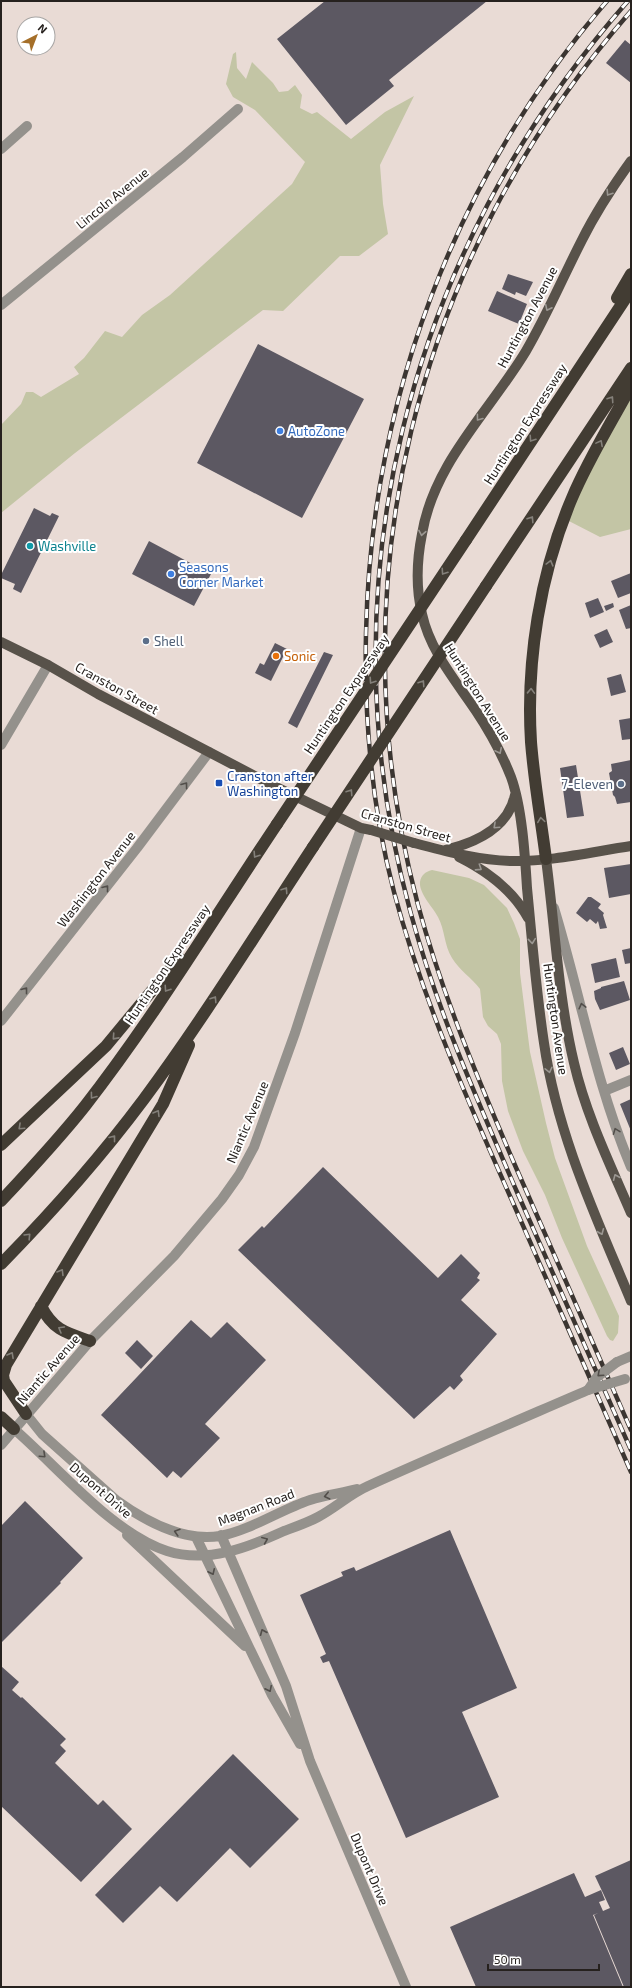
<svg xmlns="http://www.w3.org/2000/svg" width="632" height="1988" viewBox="0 0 632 1988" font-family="'Exo 2',sans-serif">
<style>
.green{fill:#c3c5a5}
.building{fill:#5c5862}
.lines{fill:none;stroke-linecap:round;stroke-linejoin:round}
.minor{stroke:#94918c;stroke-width:10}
.major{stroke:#58524a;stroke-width:10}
.highway{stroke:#423c33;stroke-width:12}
.rail-casing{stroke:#3b3531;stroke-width:4.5}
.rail{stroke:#fff;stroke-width:3;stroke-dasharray:9;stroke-linecap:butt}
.minor-bridge{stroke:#94918c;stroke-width:10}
.major-bridge{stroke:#58524a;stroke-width:10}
.highway-bridge{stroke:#423c33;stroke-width:12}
.oneway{stroke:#9b9792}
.oneway2{stroke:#84807a}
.oneway3{stroke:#524e4a}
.shop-dot{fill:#3f7fe0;stroke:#fff;stroke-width:1.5}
.culture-dot{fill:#0f9aa8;stroke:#fff;stroke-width:1.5}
.service-dot{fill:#5c6f8a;stroke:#fff;stroke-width:1.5}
.food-dot{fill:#e8710a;stroke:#fff;stroke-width:1.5}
.transit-dot{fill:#1a4fb4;stroke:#fff;stroke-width:1.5}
.labels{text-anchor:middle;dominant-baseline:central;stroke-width:4;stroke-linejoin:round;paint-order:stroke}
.street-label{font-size:13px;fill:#26211e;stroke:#fff}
.shop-label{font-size:13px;fill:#366cbe;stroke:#fff;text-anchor:start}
.culture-label{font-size:13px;fill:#0d838f;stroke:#fff;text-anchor:start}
.service-label{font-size:13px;fill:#4e5e75;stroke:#fff;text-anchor:start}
.food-label{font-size:13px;fill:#c56008;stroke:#fff;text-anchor:start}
.transit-label{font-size:13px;fill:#164399;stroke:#fff;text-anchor:start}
</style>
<rect width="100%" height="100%" fill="#e9dbd5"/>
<path class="green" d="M236,52l1,16 9,11 6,-17 21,21 6,9 9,-1 7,-6 7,10 -2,13 12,6 5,-2 34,27 34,-27 29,-16 -34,69 3,39 5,30 -29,22h-19l-57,55 -20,-1 -188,143 -74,60v-88l20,-21 5,-12h7l8,5 38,-23 -5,-7 10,-9 21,-27 17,6 20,-22 28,-20 122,-111 13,-22 -50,-52 -22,-13 -7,-13 7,-30z
M631,377v152l-31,8 -35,-18z
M432,870l37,8 15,7 23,23 7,15 6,16v34l10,79 16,71 9,35 32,88 32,70 -1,17 -5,8 -3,-1 -3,-4 -45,-98 -17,-43 -22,-44 -15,-40 -6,-30 -1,-37 -4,-10 -9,-8 -5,-9 -3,-28c-8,-11 -21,-19 -28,-31 -8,-13 -7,-28 -14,-41 -5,-10 -19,-23 -18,-35 1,-7 5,-10 12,-12z"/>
<path class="building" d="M325,1h162l-98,79 5,6 -48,39 -69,-86z
M625,40l6,5v38l-25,-20z
M508,274l25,8 -7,14 -10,-4 -1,3 -13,-6z
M497,291l30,13 -8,20 -31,-13z
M258,344l106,55 -62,119 -105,-55z
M34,508l16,8 2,-3 7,3 -38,77 -8,-4 2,-5 -14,-6v-3z
M149,541l62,33 -17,32 -62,-32z
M631,573v20l-13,5 -7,-17z
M598,598l6,14 -14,6 -5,-15z
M613,603l1,4 -8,4 -2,-5z
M631,605v23l-5,1 -7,-19z
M607,629l6,13 -13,6 -6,-13z
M275,643l12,6 -16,32 -16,-8 5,-10 4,2z
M324,652l9,3 -36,73 -9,-5z
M621,674l5,18 -15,4 -4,-18z
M631,718v21l-9,1 -3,-20z
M631,760v42l-14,2 -2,-7 -2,-2 -4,-22 3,-2 -1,-7z
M576,765l8,51 -17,2 -7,-50z
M631,864v30l-22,4 -5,-30z
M588,897h3l10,7 -3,4 6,5 -1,2 4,13 -7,1 -2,-8 -2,3 -6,-5 -3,3 -11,-9z
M631,948v15l-6,1 -3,-14z
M616,958l4,19 -25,6 -4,-19z
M624,981l6,19 -30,10 -5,-11 -1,-8 7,-3v-1z
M623,1047l7,17 -14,6 -7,-17z
M631,1099v32l-11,-27z
M323,1167l115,111 23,-24 19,19 -3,5 3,2 -19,20 36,34 -37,42 3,4 -9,10 -4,-4 -36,33 -176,-169 24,-24 2,2z
M191,1320l20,18 16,-16 39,38 -61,64 15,14 -39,40 -8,-7 -6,7 -66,-63z
M137,1340l16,16 -12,13 -16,-16z
M25,1501l58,57 -23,24 1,1 -60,60v-117z
M450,1530l67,158 -55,24 37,85 -93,41 -77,-177 -6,2 -3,-6 6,-3 -26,-59 43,-19 -2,-4 13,-5 2,4z
M1,1666l18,16 -7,8 9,8 1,-1 44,42 -6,6 6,6 -11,12 43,42 5,-5 29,29 -51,53 -80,-76z
M233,1754l66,65 -49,49 -20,-20 -53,54 -17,-16 -37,37 -28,-28z
M631,1860v127h-7l-30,-72 4,-2 -5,2 30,72h-147l-26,-60 124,-54 11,24 16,-7 4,10 -6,2 4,9 7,-3 -15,-32z"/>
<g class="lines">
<path class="minor" d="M1,149l26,-23
M1,305l182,-148 55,-48
M1,745l47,-80
M554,908c26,86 42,176 77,259
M1,1021l136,-173 72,-96
M604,1091l27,-11
M617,1362l14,-6
M26,1414l16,20 74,66c29,21 67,42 104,36 31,-6 60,-26 90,-36 15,-5 32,-7 47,-11
M14,1429c44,38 98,104 153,122 40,13 82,-4 117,-20 11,-4 23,-8 34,-14 17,-9 32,-23 50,-31 73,-33 146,-64 220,-96
M1,1445l89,-104 84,-85 48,-57 17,-24 15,-28 41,-114 66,-205
M127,1535l118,111
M221,1535l65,151 24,75 96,226
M196,1537l76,158 28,49"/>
<path class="major" d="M631,161c-18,25 -35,51 -49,79 -19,37 -35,75 -56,111 -36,60 -92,111 -104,183 -5,25 -6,55 0,80 8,37 34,67 54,97 14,21 26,43 35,66 11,30 14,78 16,111 5,51 9,103 17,155 13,91 52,174 87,258
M1,642l47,23 50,29 176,92 87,42 10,2
M414,843c31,8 63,17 96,18 40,1 81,-9 121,-15
M445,850c30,-7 63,-22 70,-55
M459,857c28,14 54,33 69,61
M546,859c9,68 12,137 28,204 12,52 36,101 57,150"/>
<path class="highway" d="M617,298l14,-24
M466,540l165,-250
M486,586l145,-218
M546,859c-5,-39 -12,-78 -15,-117 -5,-81 9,-169 41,-244 16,-38 39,-75 59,-112
M1,1145l105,-99 73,-88
M1,1201c29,-31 58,-62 84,-95 70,-90 129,-188 192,-282
M1,1264c51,-52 99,-106 143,-165 60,-81 113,-167 169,-252
M41,1306c12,24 25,27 49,35
M26,1414l-22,-33 -1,-6 3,-10 157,-261 26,-59
M1,1417l13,12"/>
<g class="rail-casing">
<path id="rail" d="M607,1c-152,176 -236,400 -241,632 -2,87 6,175 28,259 28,105 72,205 116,304 40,92 81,184 121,276
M628,1c-222,252 -307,588 -217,913 26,96 67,187 106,278 38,86 76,172 114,258
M631,11c-217,248 -298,574 -213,894 24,89 60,174 96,258 39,89 78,178 117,267"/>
</g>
<use href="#rail" class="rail"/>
<path class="minor-bridge" d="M588,1390l9,-13 20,-15
M588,1390l37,-11"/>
<path class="major-bridge" d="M371,830l43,13"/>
<path class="highway-bridge" d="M277,824l189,-284
M313,847l173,-261"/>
</g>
<defs><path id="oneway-chevron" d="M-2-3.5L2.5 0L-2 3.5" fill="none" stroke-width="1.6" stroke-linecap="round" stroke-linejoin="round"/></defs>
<g class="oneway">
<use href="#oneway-chevron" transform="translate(609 193) rotate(123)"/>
<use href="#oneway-chevron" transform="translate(548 308) rotate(116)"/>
<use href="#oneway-chevron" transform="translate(479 418) rotate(127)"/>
<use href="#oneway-chevron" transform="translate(422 533) rotate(100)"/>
<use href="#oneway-chevron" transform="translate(499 751) rotate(64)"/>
<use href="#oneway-chevron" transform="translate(496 826) rotate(137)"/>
<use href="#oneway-chevron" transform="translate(479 868) rotate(33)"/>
<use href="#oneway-chevron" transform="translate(532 941) rotate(84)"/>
<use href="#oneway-chevron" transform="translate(549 1070) rotate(77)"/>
<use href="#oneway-chevron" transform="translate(616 1177) rotate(-113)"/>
<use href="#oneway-chevron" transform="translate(601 1232) rotate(67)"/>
</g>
<g class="oneway2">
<use href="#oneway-chevron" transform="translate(611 399) rotate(-56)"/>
<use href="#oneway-chevron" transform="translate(532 439) rotate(124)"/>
<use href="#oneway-chevron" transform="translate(600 443) rotate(-62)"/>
<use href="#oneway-chevron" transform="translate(531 519) rotate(-57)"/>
<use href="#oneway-chevron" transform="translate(550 563) rotate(-75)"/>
<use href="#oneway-chevron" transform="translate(444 572) rotate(124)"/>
<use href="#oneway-chevron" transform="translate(372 681) rotate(124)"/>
<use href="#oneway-chevron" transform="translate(422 683) rotate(-56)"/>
<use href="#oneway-chevron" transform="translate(531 691) rotate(-88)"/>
<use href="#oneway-chevron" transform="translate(350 792) rotate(-56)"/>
<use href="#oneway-chevron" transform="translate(541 820) rotate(-98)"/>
<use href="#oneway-chevron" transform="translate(256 855) rotate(123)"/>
<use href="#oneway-chevron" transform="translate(285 890) rotate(-56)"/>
<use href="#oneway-chevron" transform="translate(167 989) rotate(124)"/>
<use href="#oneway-chevron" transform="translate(214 999) rotate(-57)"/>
<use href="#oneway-chevron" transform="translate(115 1037) rotate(132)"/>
<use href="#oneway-chevron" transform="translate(93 1096) rotate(127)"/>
<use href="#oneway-chevron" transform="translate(157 1113) rotate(-59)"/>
<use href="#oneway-chevron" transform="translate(21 1127) rotate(137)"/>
<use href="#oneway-chevron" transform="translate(113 1138) rotate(-52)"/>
<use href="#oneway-chevron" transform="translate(28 1236) rotate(-46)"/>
<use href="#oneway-chevron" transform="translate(61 1272) rotate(-59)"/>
<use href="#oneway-chevron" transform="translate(61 1329) rotate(-150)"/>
<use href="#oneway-chevron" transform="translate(11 1355) rotate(-61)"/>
</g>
<g class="oneway3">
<use href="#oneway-chevron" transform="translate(185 785) rotate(-53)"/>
<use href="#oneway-chevron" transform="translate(106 888) rotate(-52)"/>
<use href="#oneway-chevron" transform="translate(25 990) rotate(-52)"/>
<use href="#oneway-chevron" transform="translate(582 1006) rotate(-104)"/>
<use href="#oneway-chevron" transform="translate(616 1131) rotate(-111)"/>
<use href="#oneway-chevron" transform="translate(600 1374) rotate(138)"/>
<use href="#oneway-chevron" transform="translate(43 1455) rotate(43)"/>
<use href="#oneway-chevron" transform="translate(327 1496) rotate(167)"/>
<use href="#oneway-chevron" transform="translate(177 1532) rotate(-163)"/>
<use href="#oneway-chevron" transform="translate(265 1540) rotate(-23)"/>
<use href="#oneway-chevron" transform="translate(212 1572) rotate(65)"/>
<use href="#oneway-chevron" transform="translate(263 1632) rotate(-113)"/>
<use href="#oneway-chevron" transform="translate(269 1689) rotate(64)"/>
</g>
<g class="shop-dot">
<circle cx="280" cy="431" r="4"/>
<circle cx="171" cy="574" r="4"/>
</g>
<circle class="culture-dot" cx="30" cy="546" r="4"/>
<g class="service-dot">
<circle cx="146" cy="641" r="4"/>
<circle cx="621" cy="784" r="4"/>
</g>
<circle class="food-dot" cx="276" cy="656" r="4"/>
<rect class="transit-dot" x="215" y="779" width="8" height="8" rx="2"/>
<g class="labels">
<g class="street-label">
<text transform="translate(112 198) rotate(-39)">Lincoln Avenue</text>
<text transform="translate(527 317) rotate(-62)">Huntington Avenue</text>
<text transform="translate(525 424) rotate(-57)">Huntington Expressway</text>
<text transform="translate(117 688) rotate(29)">Cranston Street</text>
<text transform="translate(478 692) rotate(58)">Huntington Avenue</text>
<text transform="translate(346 694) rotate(-56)">Huntington Expressway</text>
<text transform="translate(406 825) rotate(16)">Cranston Street</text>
<text transform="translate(96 879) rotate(-52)">Washington Avenue</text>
<text transform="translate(167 964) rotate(-56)">Huntington Expressway</text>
<text transform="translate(556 1019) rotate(82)">Huntington Avenue</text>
<text transform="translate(247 1122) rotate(-67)">Niantic Avenue</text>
<text transform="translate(48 1369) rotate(-49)">Niantic Avenue</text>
<text transform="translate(101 1490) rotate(41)">Dupont Drive</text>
<text transform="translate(256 1507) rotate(-21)">Magnan Road</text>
<text transform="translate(370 1869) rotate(67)">Dupont Drive</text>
</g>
<g class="shop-label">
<text x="288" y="431">AutoZone</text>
<text x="179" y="567">Seasons<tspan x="179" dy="15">Corner Market</tspan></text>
</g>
<g class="culture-label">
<text x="38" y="546">Washville</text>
</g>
<g class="service-label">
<text x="154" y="641">Shell</text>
<text x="613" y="784" text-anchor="end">7-Eleven</text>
</g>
<g class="food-label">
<text x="284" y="656">Sonic</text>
</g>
<g class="transit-label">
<text x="227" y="776">Cranston after<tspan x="227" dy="15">Washington</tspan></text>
</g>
</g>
<rect width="632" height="1988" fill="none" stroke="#26211e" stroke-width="4"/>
<g transform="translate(36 36) rotate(42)"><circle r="19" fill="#ffffff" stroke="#a8a6a5"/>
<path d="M0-3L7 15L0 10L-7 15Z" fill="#a56f29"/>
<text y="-6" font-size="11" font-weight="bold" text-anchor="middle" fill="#26211e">N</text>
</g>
<path d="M488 1964v6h111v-6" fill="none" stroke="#26211e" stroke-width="2"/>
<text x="494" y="1964" font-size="12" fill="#26211e" stroke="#ffffff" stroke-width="3" paint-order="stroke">50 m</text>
</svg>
